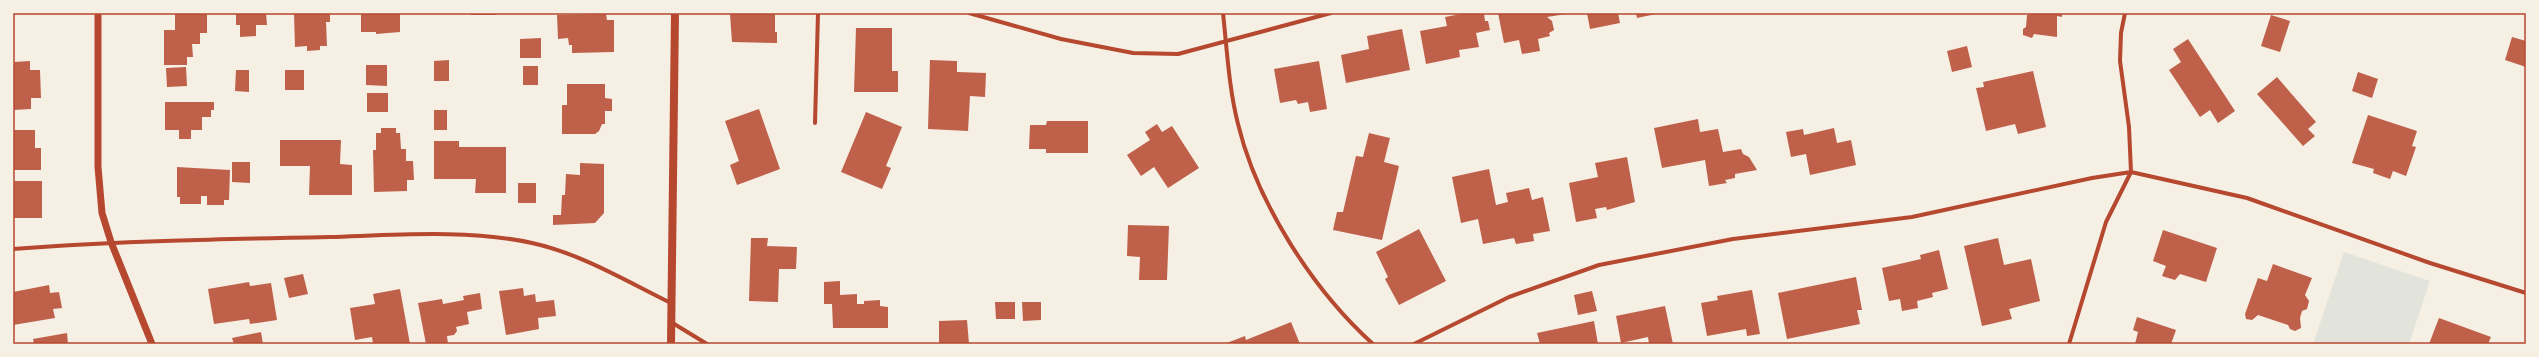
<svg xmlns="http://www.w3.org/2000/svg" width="2539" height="357" viewBox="0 0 2539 357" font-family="'Libre Baskerville',serif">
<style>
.green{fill:#e2e4dc}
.building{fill:#bf614a}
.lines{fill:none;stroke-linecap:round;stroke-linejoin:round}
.minor{stroke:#b5482f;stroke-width:4}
.tertiary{stroke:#b5482f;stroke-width:7}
.secondary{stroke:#b5482f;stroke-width:8}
.neatline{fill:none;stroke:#b5482f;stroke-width:1.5}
</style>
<rect width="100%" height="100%" fill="#f6efe4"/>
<path class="green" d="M2344,252l86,29 -21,63h-96z"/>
<path class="building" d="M175,13h32v20h-7v11h-8l1,13h-6v8h-23v-35h11z
M236,13h30l1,12h-11v11l-16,1v-12h-4z
M294,13h36v9h-4l1,24h-7v4l-13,1v-5l-12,1z
M361,13h39v19l-24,2v-2h-15z
M471,13h25v2h-25z
M775,13v19h2v11l-45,-1 -2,-28z
M1466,13h18l1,8h3l2,9 -14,3 3,14 -20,3 1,7 -34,7 -6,-33 27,-5 -2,-9z
M1498,13h68v1l-19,3 5,4 2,9 -5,3 1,3 -12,3 2,12 -18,3 -3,-14 -15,3z
M1587,13h31l2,10 -30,6z
M1636,13h19l1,1 -19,4z
M2036,13h26v4l-5,-1v21l-23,-3 -2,4 -9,-3v-6l3,-2 1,-12z
M606,14l1,6h7v32l-42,1v-8h-3l-1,-7 -10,1 -1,-24z
M2271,15l19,6 -10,31 -19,-6z
M856,28h36v43h6v21h-44z
M1402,29l8,41 -64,13 -5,-28 28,-6 -2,-13z
M2512,37l14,4v26l-21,-7z
M541,38v20h-21v-19z
M2188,39l47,72 -17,12 -8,-13 -10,7 -31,-47 12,-8 -8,-13z
M1967,46l5,21 -20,5 -5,-21z
M449,60v21h-15v-20z
M930,60l27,1v11l29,1 -1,24 -15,-1 -2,35 -40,-2z
M30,61v9h10l1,28h-10v11l-18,1v-48z
M1319,61l8,48 -17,3 -2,-10 -10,2 -2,-4 -16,3 -6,-34z
M366,65h21v21l-21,-1z
M523,66h15v19h-15z
M186,67l1,19 -20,1 -1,-19z
M236,70h13v22l-14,-1z
M285,70h19v20h-19z
M2033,71l13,56 -28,7 -3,-10 -29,7 -10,-43 8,-1 -1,-5z
M2358,72l20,7 -6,19 -20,-7z
M2277,77l39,45 -8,7 7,7 -12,10 -46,-52z
M567,84h38v14l7,1v12h-7v13h-3l-3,7 -4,3h-33v-29h5z
M367,93h21v19h-21z
M165,102h49v8h-3v7h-9v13h-11v9h-12v-9h-14z
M759,109l21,60 -43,16 -7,-20 9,-4 -14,-40z
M434,110h13v20h-13z
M866,112l36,15 -16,39 5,2 -9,21 -41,-17z
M2368,115l49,16 -5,15 4,1 -10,29 -13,-5 -3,8 -17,-6 1,-4 -22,-6z
M1698,119l2,13 18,-3 5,23 18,-3 2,5 6,3 8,13 -22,4v4l-10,2 2,3 -18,3 -4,-26 -43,8 -8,-40z
M1047,121h41v32h-42v-4h-17l1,-24h16z
M1157,124l5,8 10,-6 27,42 -31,20 -14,-21 -13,9 -14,-21 23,-15 -5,-8z
M381,128h15v5h4l1,16h5v12h7l1,19h-7v11l-33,1 -1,-42h3v-17h5z
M1834,128l3,15 14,-3 5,25 -46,10 -4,-21 -15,3 -5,-25 17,-3 1,6z
M13,130h22v18h6v22h-28z
M1369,133l21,5 -6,24 15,4 -17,74 -49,-10 4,-18h6l13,-56 7,1z
M280,140h61l-1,24 12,1v30h-43l1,-29h-30z
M434,141h25v6h47v46h-31l1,-14h-42z
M1627,157l8,45 -28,8 -1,-3 -11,2 2,9 -21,4 -7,-39 29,-6 -3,-14z
M232,162h18v21l-18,-1z
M580,163l24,1v49l-9,10 -42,2v-10h8l1,-20h3l1,-21 14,1z
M177,167l53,3 -1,30h-5v5h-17v-9h-6v8h-21v-7h-3z
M1489,169l7,36 12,-3 -2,-9 23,-5 3,12 11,-3 7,34 -17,3 1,7 -18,3 -2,-6 -31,6 -5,-25 -17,4 -9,-46z
M13,181h29v37h-29z
M518,183h18v20h-18z
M1128,225l41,1 -2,54h-28l1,-23 -13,-1z
M1419,229l27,52 -47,24 -14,-26 3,-2 -12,-25z
M2163,230l54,18 -11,34 -26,-8 -5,6 -13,-4 4,-10 -13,-5z
M751,238h17l-1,8 30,1 -1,22h-17l-1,33 -29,-1z
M1998,238l6,27 27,-6 9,42 -31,8 3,10 -30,7 -18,-80z
M1939,250l9,39 -16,4 1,4 -16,4 1,7 -16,3 -2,-12 -11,2 -7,-33 39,-9 -1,-4z
M2273,264l39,14 -7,17 4,6 -2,8 -5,2 -2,7 1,10 -6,3 -5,-2 -2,-4 -30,-10 -6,5 -6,-1 -1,-5 13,-36 9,3z
M303,274l5,20 -19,4 -5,-20z
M1856,277l6,33h-5l3,14 -73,15 -9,-46z
M840,281v14l17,-1v10h7v-3l16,-1v6l8,1v21h-55l-1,-24h-8v-22z
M249,282l1,4 21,-3 6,37 -27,4 -1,-5 -35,5 -6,-35z
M49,285l1,8 9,-1 3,16 -9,1 2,9 -42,7v-33z
M523,288l1,8 11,-2 1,8 18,-2 2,16 -18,2 1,11 -33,6 -7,-44z
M400,289l10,55h-37l-1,-7 -17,3 -5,-32 25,-4 -2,-10z
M1752,290l8,44 -13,2 -1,-7 -39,7 -6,-33 17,-3 -1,-4z
M1592,291l5,20 -19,4 -4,-20z
M480,293l2,16 -15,3 2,12 -13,3 1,4 -3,4 -7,1 1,8h-22l-8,-41 24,-4 1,5 21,-4 -1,-4z
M995,302h20v17h-19z
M1022,302h19v18l-18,1z
M1665,306l8,38h-24l-1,-7 -27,6 -5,-27z
M2137,317l39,13 -5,14h-36l3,-12 -5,-2z
M2439,318l52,19 -3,7h-59z
M967,320l2,24h-30v-23z
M1594,321l4,23h-58l-3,-11z
M1291,322l9,22h-76l21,-8 1,4z
M261,332l2,12h-29l-2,-6z
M67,333l1,11h-34l-1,-5z"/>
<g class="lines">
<path class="minor" d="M969,13l92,26 72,14 45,1 153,-41
M1223,13c4,37 6,76 15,111 19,79 75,166 135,220
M815,123l3,-110
M13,249c106,-8 211,-10 317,-12 64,-2 140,-8 202,6 50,11 94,38 139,60
M671,322l36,22
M1414,344l95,-47 90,-32 134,-26 179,-22 180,-39 39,-6 116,26 183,65 96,30
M2069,344l37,-122 25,-50 -2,-45 -9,-66 1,-28 4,-20"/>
<path class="tertiary" d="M98,13v154l4,46 9,29 41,102"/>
<path class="secondary" d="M671,344l4,-331"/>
</g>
<rect width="2539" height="357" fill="none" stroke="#f6efe4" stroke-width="28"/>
<rect x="14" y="14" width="2511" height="329" class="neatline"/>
</svg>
